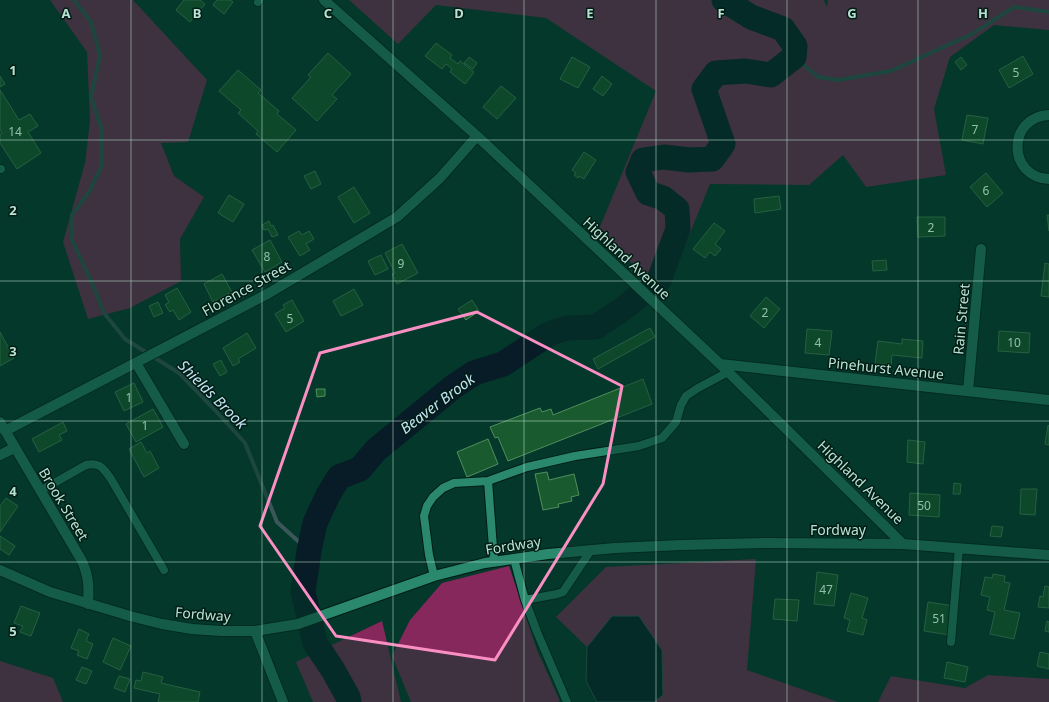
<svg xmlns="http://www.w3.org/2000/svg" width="1049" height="702" viewBox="0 0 1049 702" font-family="'Noto Sans',sans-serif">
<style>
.green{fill:#86285c}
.water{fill:#071c26;stroke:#3c575a}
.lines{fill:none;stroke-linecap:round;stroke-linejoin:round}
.stream{stroke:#3c575a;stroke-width:4}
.river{stroke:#071c26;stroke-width:25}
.building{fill:#195b2e;stroke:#518e5f}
.service-casing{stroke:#011c14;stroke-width:10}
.minor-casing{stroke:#011c14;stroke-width:12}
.tertiary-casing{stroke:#011c14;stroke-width:12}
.service{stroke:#2a886d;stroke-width:8}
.minor{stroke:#2a886d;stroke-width:10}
.tertiary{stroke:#2a886d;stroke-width:10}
.marked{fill:none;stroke:#fb8fc4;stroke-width:3;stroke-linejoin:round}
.grid{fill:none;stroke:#b9e2d2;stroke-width:1;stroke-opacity:0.55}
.labels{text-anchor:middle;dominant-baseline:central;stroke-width:3;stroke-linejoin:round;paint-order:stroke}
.number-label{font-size:12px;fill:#91c0a9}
.street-label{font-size:14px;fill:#b9e2d2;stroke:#011c14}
.water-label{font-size:15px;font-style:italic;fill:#c3e2f1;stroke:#011c14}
.grid-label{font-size:13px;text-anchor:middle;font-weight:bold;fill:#b9e2d2;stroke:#011c14;stroke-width:3;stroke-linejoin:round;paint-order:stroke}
</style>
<rect width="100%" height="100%" fill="#03382a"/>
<path class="green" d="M50,0h83l74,80 -19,62 -27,1 13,33 30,21 -24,42 1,42 -51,27 -42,11 -25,-77 22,-79 5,-42 -3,-69z
M349,0h475l3,7 1,-7h221v30l-55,-5 -44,32 -16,52 12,66 -80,12 -23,-32 -34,30 -99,-1 -44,108 -69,-58 59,-143 -110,-73 -110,-13 -38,39z
M756,559l-9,111 91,32h-184l9,-7 -51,-79 -25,31 -31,-30 50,-50z
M509,566l28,84 23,51 -3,1h-146l-19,-46 18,-36 32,-37z
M382,621l19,81h-88l-17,-40z
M0,661l53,17 10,24h-63z
M988,675l61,4v23h-171l13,-26 74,12z"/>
<path class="water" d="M612,616h27l23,34 1,45 -9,7h-57l-11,-21 1,-34z"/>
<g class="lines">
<path class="stream" d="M74,0l17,22 9,33 -9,42 10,30v40l-12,25 -17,23v25l20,43 12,30 21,26 54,34 33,34 33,36 32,79 32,29
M794,57l24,20 20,3 53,-9 81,-37 42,-27 35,5"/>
<path class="river" d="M349,702l-1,-5 -15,-27 -18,-27 -12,-51 6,-41 6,-28 13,-28 11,-18 21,-8 16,-19 77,-63 21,-14 29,-9 44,-29 19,-7 30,-1 28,-19 35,-28 19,-51 -1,-20 -14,-11 -15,-5 -10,-21 5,-12 21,-3 25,3 23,-1 11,-15 -19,-55 12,-16 29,-2 26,4 23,-18 1,-11 -12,-17 -32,-12 -27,-17"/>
</g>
<path class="building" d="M184,0h16l5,4 -15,18 -14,-12z
M217,0h13l3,2 -9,12 -11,-9z
M436,43l16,12 -2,3 8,6 2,-3 14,11 -9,12 -15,-12 2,-3 -6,-5 -4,5 -17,-13z
M328,53l23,21 -19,21 5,4 -20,22 -25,-23 19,-21 -3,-2z
M1023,56l10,18 -24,14 -10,-18z
M469,57l8,6 -4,6 -9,-6z
M572,57l18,10 -12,21 -18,-9z
M961,57l6,8 -6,5 -6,-8z
M238,70l23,20 -3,3 21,18 -2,3 19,16 -19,22 -21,-18 2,-3 -20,-18 3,-3 -22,-19z
M0,76l5,8 -5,3z
M602,76l10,8 -9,12 -10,-7z
M501,86l15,12 -19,21 -14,-12z
M0,90l19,30 11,-6 8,12 -10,6 13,21 -24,16 -17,-26v-8l2,-2 -2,-4z
M967,115l21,3 -5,26 -21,-4z
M584,152l12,8 -12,19 -5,-3 -1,2 -4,-3 2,-2 -4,-3z
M315,171l6,13 -10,5 -7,-13z
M986,173l17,20 -16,14 -17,-20z
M354,187l16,26 -16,10 -16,-26z
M229,195l15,9 -11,18 -15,-9z
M779,196l2,13 -26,4 -1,-14z
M1047,215h2v16z
M917,217h28v19l-27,1z
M269,221l2,5 2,-1 5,10 -6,2 -4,-8 -4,1 -2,-5z
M714,223l11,8 -10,13 6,5 -6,7 -5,-4 -5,6 -12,-9z
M299,231l3,4 7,-4 5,8 -8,5 4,6 -10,6 -12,-19z
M270,240l12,22 -17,10 -13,-22z
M402,244l16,29 -21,11 -5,-10 3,-1 -10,-20z
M381,255l7,14 -13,6 -7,-14z
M886,260l1,10 -14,1 -1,-10z
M1045,263l4,1v33l-8,-1z
M222,274l10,18 -19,10 -9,-18z
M177,288l14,24 -12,8 -6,-10 -3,2 -5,-7 4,-3 -4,-7z
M354,289l9,16 -22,11 -8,-15z
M766,297l14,12 -16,19 -14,-12z
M292,300l12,21 -18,11 -11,-18 10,-6 -2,-3z
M472,300l7,11 -13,9 -8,-11z
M158,302l5,11 -9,4 -5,-11z
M650,328l5,9 -57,32 -5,-10z
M807,329l25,2 -3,24 -24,-2z
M999,331l31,2 -1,20 -31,-2z
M0,332l14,26 -14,8z
M247,333l9,15 -18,11 2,3 -7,4 -10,-18z
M902,339l21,2 -1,17 -30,-3 -1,11 -16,-2 3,-23 24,3z
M221,360l6,12 -7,4 -7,-12z
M643,379l9,25 -144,57 -10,-24 -3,1 -5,-11 50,-19 2,4 9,-3 2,6z
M134,383l9,19 -19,9 -9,-19z
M316,389h9v7l-8,1z
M153,409l10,18 -27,15 -10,-18z
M63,422l4,9 -8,4 3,5 -23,12 -7,-13z
M1048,425l1,1v19l-4,-1z
M488,439l10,25 -31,13 -10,-25z
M908,440l17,2 -2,22 -16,-2z
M141,442l6,11 3,-2 9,17 -15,9 -15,-28z
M547,472l2,8 25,-6 5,21 -8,2 1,4 -14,3 1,3 -16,3 -8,-36z
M954,483l7,1 -1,10h-7z
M1021,489h16l-2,26 -15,-1z
M910,493l30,2 -1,22 -30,-2z
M6,498l12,8 -18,26v-26z
M992,526l11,1 -2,10 -11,-1z
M0,536l15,10 -6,9 -9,-6z
M817,572l21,3 -4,31 -20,-2z
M993,574l12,2 -1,6 6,1 -6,27 16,3 -6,26 -24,-5 5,-22 -8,-2 3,-13 -9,-2 4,-18 7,1z
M1045,586l4,1v21l-11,-1 2,-11 3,1z
M851,593l17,5 -6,20 5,2 -4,15 -16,-4 3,-11 -6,-2z
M775,599l24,1 -2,21 -24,-2z
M928,602l26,4 -4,29 -26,-4z
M21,606l19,7 -9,23 -11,-4 3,-6 -9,-3z
M1047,621l2,1v10l-4,-1z
M79,629l10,5 -3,7 7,3 -6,15 -10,-4 2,-4 -8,-3z
M113,638l18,8 -11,24 -17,-8z
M1040,652l9,2v15l-12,-3z
M947,662l21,5 -3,15 -21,-4z
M82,667l10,4 -6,13 -10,-4z
M143,672l20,5 -2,6 39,9 -2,10h-40l2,-8 -26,-6 2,-8 5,1z
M119,676l11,3 -5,13 -11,-4z"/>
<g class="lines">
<g class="service-casing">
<path id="service" d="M258,2l1,-2
M0,169h1
M40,491l46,-26c14,-3 17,3 25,14l53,91
M514,559l11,41 12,32 30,70
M494,561l-6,-80 39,-14 48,-11 64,-10 23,-8 14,-16 5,-17 5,-9 12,-8 30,-16
M434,576l-5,-21 -5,-39 3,-10 6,-9 10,-9 11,-5 34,-2
M525,600l32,-6 6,-2 28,-42
M951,642l8,-94"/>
</g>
<g class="minor-casing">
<path id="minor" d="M324,0l153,136 143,134 100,94 183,180
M1049,115c-42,2 -42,62 0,64
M136,363l48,81
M720,364l329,36
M968,391l13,-142
M0,422l82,139c7,16 7,26 6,43
M5,431l264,-138 128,-76 43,-39 37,-42
M0,455l14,-7
M255,631l28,71"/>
</g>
<g class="tertiary-casing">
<path id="tertiary" d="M0,570l50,22 80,24 32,8 30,5 29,2h34l43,-7 136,-48 51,-13 63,-9 67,-6 66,-3 86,-2 136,1 146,11"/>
</g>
<use href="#service" class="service"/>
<use href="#minor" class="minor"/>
<use href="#tertiary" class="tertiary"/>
</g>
<path d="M0 0H1049V702H0ZM477,312l145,74 -19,98 -108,176 -159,-24 -76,-110 60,-173z" fill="#03382a" fill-opacity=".55" fill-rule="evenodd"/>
<path class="marked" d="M477,312l145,74 -19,98 -108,176 -159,-24 -76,-110 60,-173z"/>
<path class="grid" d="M131,0v702M262,0v702M393,0v702M524,0v702M656,0v702M787,0v702M918,0v702M0,140h1049M0,281h1049M0,421h1049M0,562h1049"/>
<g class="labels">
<g class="number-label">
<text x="1016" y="72">5</text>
<text x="975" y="129">7</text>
<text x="15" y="131">14</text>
<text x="986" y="190">6</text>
<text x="931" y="227">2</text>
<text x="267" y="256">8</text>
<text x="401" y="263">9</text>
<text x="765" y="312">2</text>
<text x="290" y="318">5</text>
<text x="818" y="342">4</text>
<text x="1014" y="342">10</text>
<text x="129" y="397">1</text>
<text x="145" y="425">1</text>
<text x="924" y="505">50</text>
<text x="826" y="589">47</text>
<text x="939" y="618">51</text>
</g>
<g class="street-label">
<text transform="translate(627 258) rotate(43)">Highland Avenue</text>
<text transform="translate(246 288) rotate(-29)">Florence Street</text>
<text transform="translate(961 319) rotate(-85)">Rain Street</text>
<text transform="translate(886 368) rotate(6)">Pinehurst Avenue</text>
<text transform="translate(861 482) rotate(44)">Highland Avenue</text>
<text transform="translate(64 504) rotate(59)">Brook Street</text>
<text x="838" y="529">Fordway</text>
<text transform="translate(513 545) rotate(-9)">Fordway</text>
<text transform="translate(203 614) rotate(5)">Fordway</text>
</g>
<g class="water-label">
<text transform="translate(213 394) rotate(45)">Shields Brook</text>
<text transform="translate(437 403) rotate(-37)">Beaver Brook</text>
</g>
</g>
<g class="grid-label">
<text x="66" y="18">A</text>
<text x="197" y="18">B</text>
<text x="328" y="18">C</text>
<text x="459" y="18">D</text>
<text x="590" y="18">E</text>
<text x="721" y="18">F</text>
<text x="852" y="18">G</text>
<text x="983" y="18">H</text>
<text x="13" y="75">1</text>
<text x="13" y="215">2</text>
<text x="13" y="356">3</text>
<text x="13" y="496">4</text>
<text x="13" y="636">5</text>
</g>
</svg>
